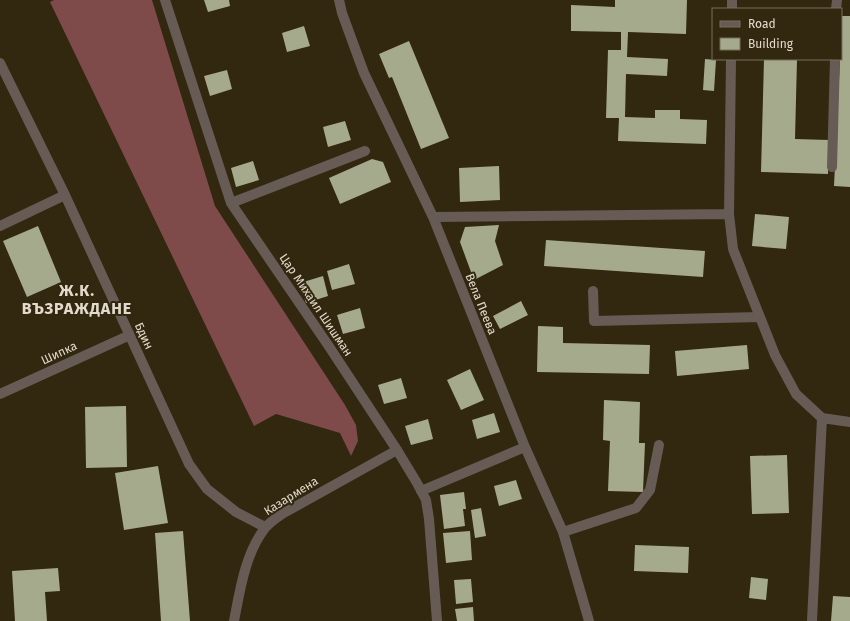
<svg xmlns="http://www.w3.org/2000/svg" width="850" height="621" viewBox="0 0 850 621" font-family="'Fira Sans',sans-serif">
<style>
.forest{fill:#7e4a4a}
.building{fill:#a6aa8d}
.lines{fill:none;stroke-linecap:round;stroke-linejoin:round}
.minor{stroke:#675b55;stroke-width:10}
.labels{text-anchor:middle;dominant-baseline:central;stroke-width:4;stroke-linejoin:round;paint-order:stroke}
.street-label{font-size:12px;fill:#e2dbcd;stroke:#32270f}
.district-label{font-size:16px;font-weight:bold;letter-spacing:1px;fill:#e2dbcd;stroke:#32270f}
</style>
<rect width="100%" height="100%" fill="#32270f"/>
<path class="forest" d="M54,0h98l63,206 130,199 11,20 2,16 -7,15 -11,-23 -64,-19 -22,12 -204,-424z"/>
<path class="building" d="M204,0h25l1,6 -22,6z
M615,0h72l-1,34 -58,-2 -1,25 41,2 -1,17 -41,-2 -1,43 30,1v-8h25v9l27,1 -1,24 -88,-3 1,-23h-13l2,-68h13v-18l-50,-1v-26l44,2z
M841,16h9v171l-16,-1 6,-127h1z
M304,26l6,20 -23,6 -5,-19z
M409,41l40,97 -28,11 -29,-72 -3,1 -10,-24z
M705,59l11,1 -2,31 -11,-1z
M764,59h33l-2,80 34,1 -1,34 -67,-2z
M227,70l5,19 -22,7 -6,-20z
M345,121l6,19 -23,7 -5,-20z
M372,159l11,3 8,20 -51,22 -11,-26z
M253,161l6,19 -23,7 -5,-19z
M499,166l1,34 -40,2 -1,-34z
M755,214l34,3 -3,32 -34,-3z
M499,225l-4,16 8,24 -29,15 -14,-38 5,-15z
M38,226l23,56 -34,15 -24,-56z
M546,240l159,11 -2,26 -159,-11z
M349,264l6,20 -23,6 -5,-19z
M323,276l5,20 -22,7 -6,-20z
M521,301l7,14 -28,14 -7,-13z
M360,308l5,20 -22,6 -6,-19z
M538,326l25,1v16l87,2 -1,29 -112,-2z
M747,345l2,24 -72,7 -2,-25z
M470,369l14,31 -23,10 -14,-30z
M401,378l6,20 -23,6 -6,-19z
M604,400l36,2 -1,41h6l-2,49 -35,-1 2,-50 -7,-1z
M126,406l1,61 -41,1 -1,-61z
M494,413l6,19 -23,7 -5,-19z
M428,419l5,20 -22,6 -6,-19z
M787,455l2,58 -37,1 -2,-58z
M158,466l10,57 -44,7 -9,-57z
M516,480l6,19 -23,7 -5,-20z
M464,492l2,17h-3l2,17 -21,3 -4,-34z
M481,508l5,28 -11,2 -4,-28z
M183,531l7,90h-29l-6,-88z
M470,531l2,29 -26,3 -3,-30z
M635,545l54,2 -1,26 -54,-2z
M58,568l2,23 -15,1 2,29h-32l-3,-50z
M751,577l17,2 -2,21 -17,-2z
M471,579l2,23 -17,2 -2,-24z
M833,596l17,1v24h-19z
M473,607l1,14h-17l-2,-12z"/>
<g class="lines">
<path class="minor" d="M165,0l66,203 97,142 69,105 20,33 9,17 3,19 8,102
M339,0l3,13 22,60 69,144 92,230 38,85 26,89
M732,9v-9
M836,9l1,-9
M731,59l-2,155 4,35 42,106 21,39 26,24 28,4
M0,63l65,132 124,269 18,25 29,23 29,15
M832,167l3,-108
M231,203l134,-52
M433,217l296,-3
M0,226l65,-31
M593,291l1,30 166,-4
M0,394l130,-59
M421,491l104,-44
M563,532l73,-24 14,-18 9,-45
M234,621c6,-31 11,-67 31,-93 4,-5 11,-10 17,-14l115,-64
M812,621l10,-203"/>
</g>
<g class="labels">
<g class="street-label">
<text transform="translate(481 304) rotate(68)">Вела Пеева</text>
<text transform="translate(316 305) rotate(56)">Цар Михаил Шишман</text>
<text transform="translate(144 336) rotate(65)">Бдин</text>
<text transform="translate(59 353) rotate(-25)">Шипка</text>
<text transform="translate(291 496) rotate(-32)">Казармена</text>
</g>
<g class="district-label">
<text x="77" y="290">Ж.К.<tspan x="77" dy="18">ВЪЗРАЖДАНЕ</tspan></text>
</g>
</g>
<rect x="712" y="8" width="130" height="52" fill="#32270f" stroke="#786f5b"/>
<rect x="720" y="21" width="20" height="6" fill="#675b55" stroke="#786f5b"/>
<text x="748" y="28" font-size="12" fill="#e2dbcd">Road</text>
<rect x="720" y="38" width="20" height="12" fill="#a6aa8d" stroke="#786f5b"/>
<text x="748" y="48" font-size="12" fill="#e2dbcd">Building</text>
</svg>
